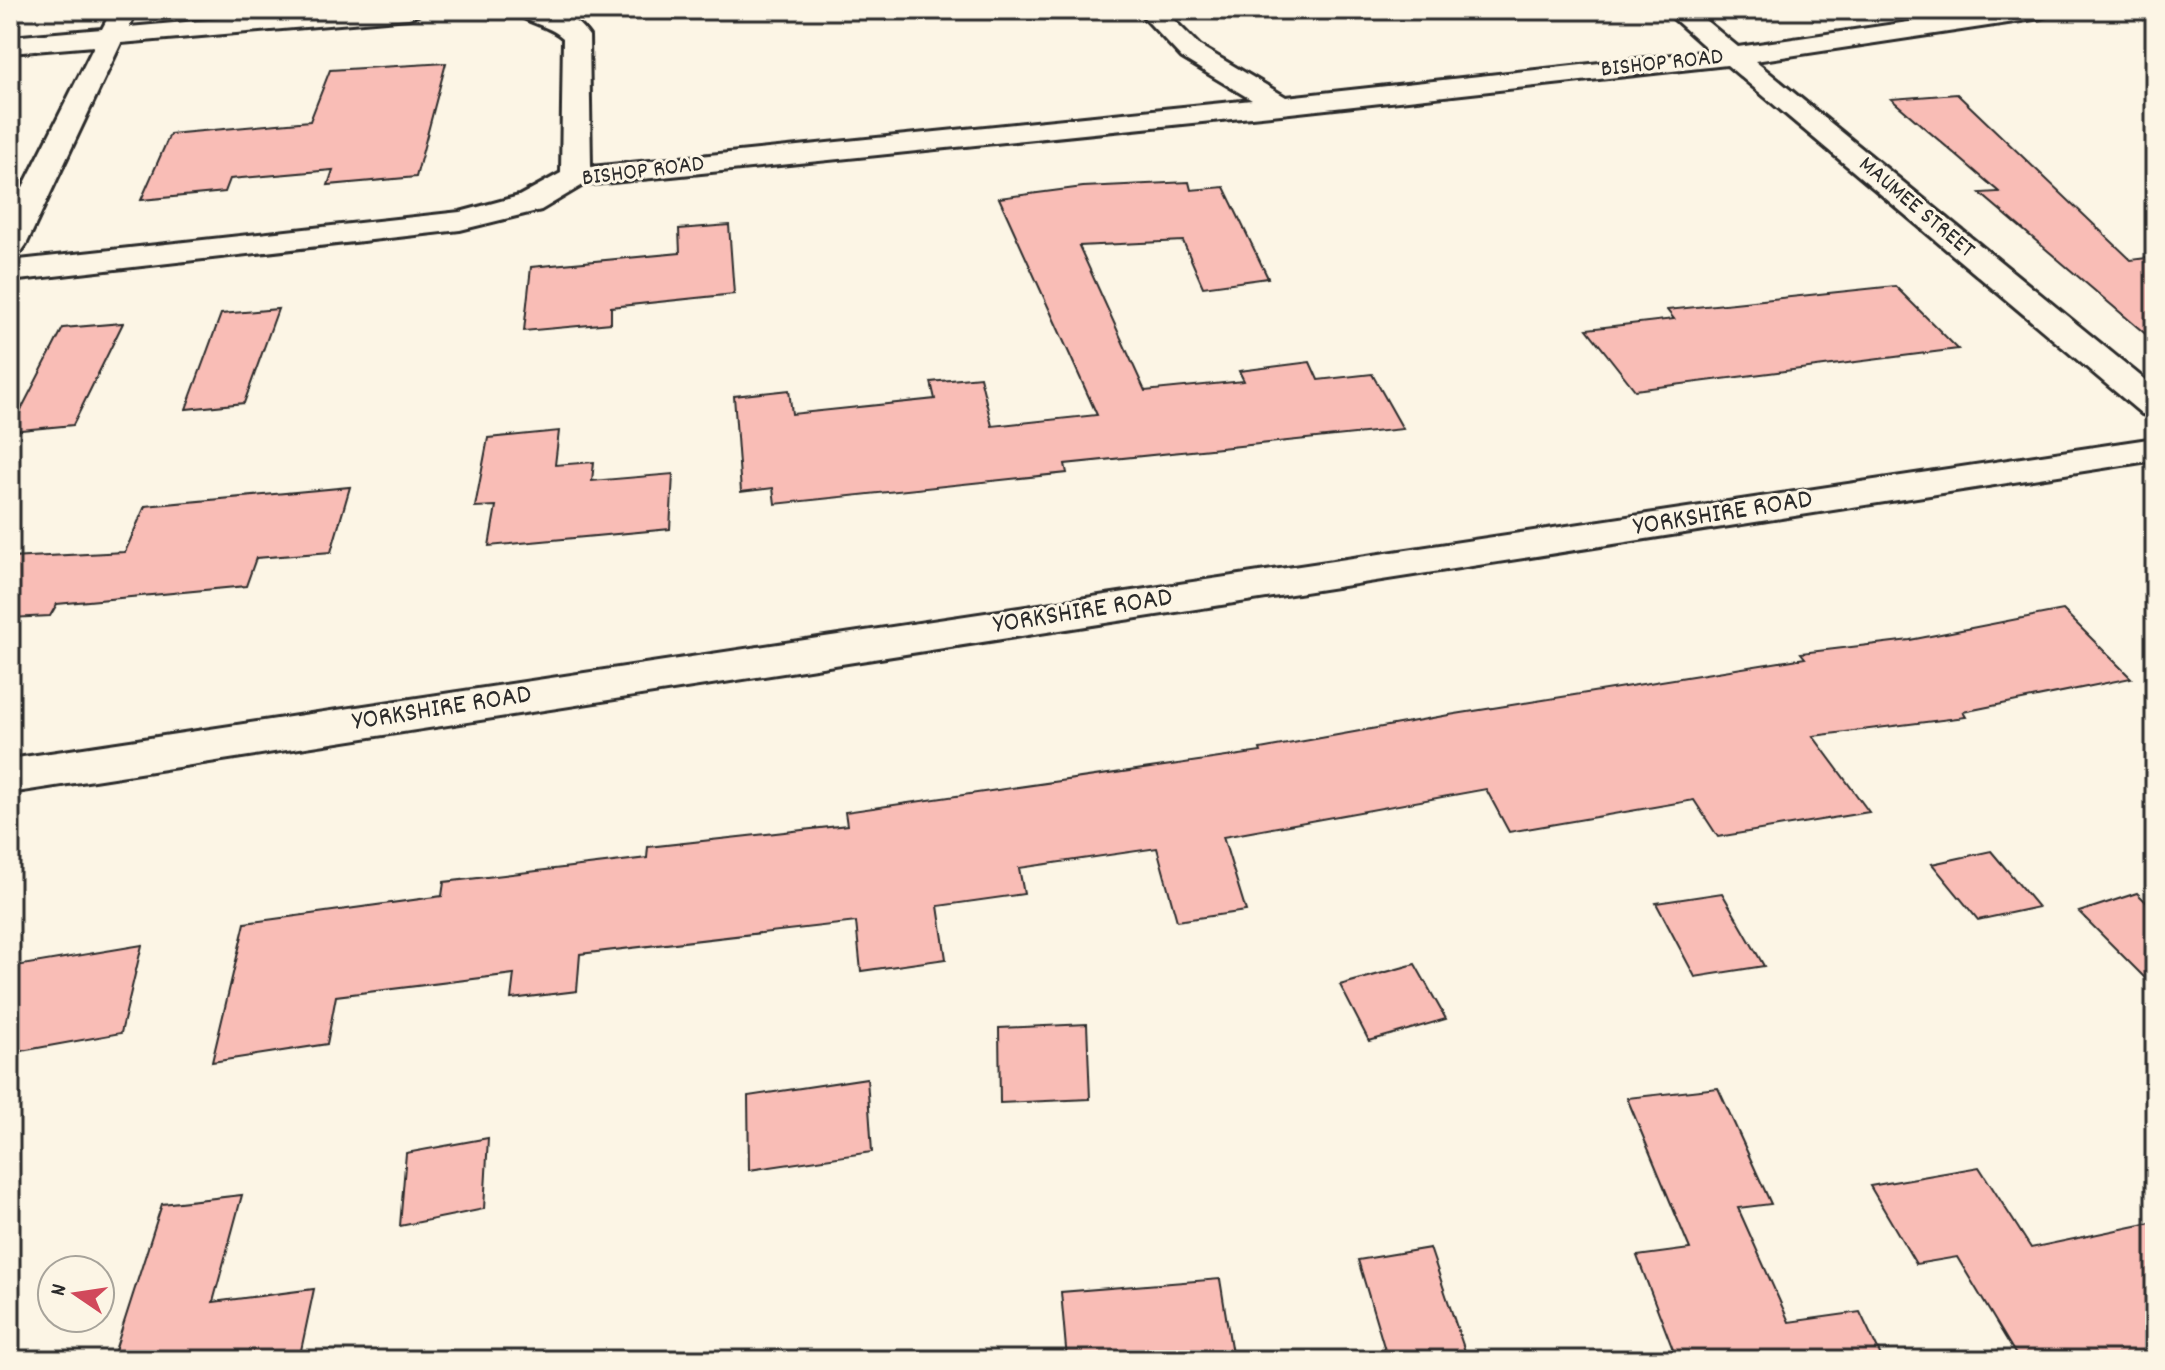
<svg xmlns="http://www.w3.org/2000/svg" width="2165" height="1370" viewBox="0 0 2165 1370" font-family="Dekko,sans-serif">
<style>
.building{fill:#f9bdb6;stroke:#2b2b2b;stroke-width:2}
.lines{fill:none;stroke-linecap:round;stroke-linejoin:round}
.minor-casing{stroke:#2b2b2b;stroke-width:6}
.minor{fill:#fcf5e5;fill-rule:evenodd}
.labels{text-anchor:middle;dominant-baseline:central;stroke-width:6;stroke-linejoin:round;paint-order:stroke}
.far-street-label{font-size:24px;fill:#2b2b2b;stroke:#fcf5e5}
.street-label{font-size:28px;fill:#2b2b2b;stroke:#fcf5e5}
</style>
<rect width="100%" height="100%" fill="#fcf5e5"/>
<filter id="ink" filterUnits="userSpaceOnUse"><feTurbulence type="fractalNoise" baseFrequency=".0125" numOctaves="2"/><feDisplacementMap in="SourceGraphic" scale="16" xChannelSelector="R" yChannelSelector="G"/><feConvolveMatrix kernelMatrix="1 2 1 2 8 2 1 2 1" color-interpolation-filters="sRGB"/></filter>
<g filter="url(#ink)">
<path class="building" d="M446,63l-30,114 -88,8 5,-15 -103,9 -5,13 -84,8 29,-66 140,-13 20,-51z
M1957,94l174,166 24,-3v85l-175,-149 19,-1 -108,-93z
M1189,182l2,8 33,-3 44,91 -65,9 -20,-46 -104,5 66,145 99,-10 -5,-10 71,-9 8,18 54,-6 31,55 -338,35 2,9 -292,31 -2,-16 -32,4 -7,-96 55,-6 3,24 143,-15 -4,-17 49,-5 12,49 105,-11 -98,-217 84,-11z
M729,225l5,69 -123,13v16l-87,8 7,-64 149,-14 -1,-24z
M1895,286l63,63 -323,41 -48,-61 87,-10 -7,-9z
M278,309l-34,94 -58,6 35,-95z
M123,323l-50,102 -63,6 53,-103z
M559,431l-4,34 39,-3 -2,19 81,-7 -3,55 -181,17 7,-40 -21,1 13,-69z
M350,487l-19,65 -75,6 -10,28 -189,18 -7,12 -40,2v-60l115,-6 20,-46z
M2063,610l68,68 -168,34 3,5 -153,19 56,76 -151,25 -24,-37 -185,32 -23,-43 -263,48 23,74 -69,10 -20,-73 -138,20 5,26 -86,12 8,53 -85,12 -5,-49 -276,32 -3,37 -66,8 3,-25 -178,22 -9,48 -115,18 33,-139 197,-27 2,-14 203,-24 1,-11 199,-22 -2,-13 416,-60 -1,-3 189,-34 356,-57 -4,-5 109,-13z
M1991,851l47,56 -60,13 -46,-56z
M1722,893l42,73 -69,11 -39,-74z
M2137,893l18,18v77l-76,-76z
M142,945l-21,88 -111,20v-86z
M1415,964l31,55 -77,22 -29,-56z
M1087,1024l3,75 -90,4 -1,-75z
M867,1078l5,74 -123,18 -1,-74z
M1718,1088l53,116 -33,4 51,114 71,-10 23,48h-206l-40,-104 53,-7 -63,-151z
M488,1138l-4,71 -84,17 6,-73z
M1979,1167l52,81 124,-26v129l-44,9h-92l-62,-103 -41,7 -46,-78z
M242,1195l-29,107 101,-13 -15,71h-187l50,-156z
M1430,1248l38,112h-80l-30,-100z
M1220,1279l13,81h-166l-6,-68z"/>
<g class="lines">
<g class="minor-casing">
<path id="minor" d="M112,10h20l3,4 -6,13 192,-17h101l-4,5 -9,3 -288,25 -95,202 -5,7 -11,3v-42l84,-167 -84,7v-16l92,-8z
M514,10c31,0 56,-2 75,26l2,131 661,-67 -70,-42 -45,-48h27l36,36 86,51 424,-46 -46,-41h29l45,37 252,-37h64l-4,5 -9,3 -286,43 400,327v29l-13,-3 -415,-349 -446,49 -698,71 -42,25 -81,20 -450,51v-20l450,-49 59,-16 42,-23 2,-135c-15,-14 -39,-15 -49,-28z
M2155,438v22l-2145,333v-34z"/>
</g>
<use href="#minor" class="minor"/>
</g>
</g>
<g class="labels">
<g class="far-street-label">
<text transform="translate(1662 64) rotate(-6)">BISHOP ROAD</text>
<text transform="translate(643 172) rotate(-7)">BISHOP ROAD</text>
<text transform="translate(1916 208) rotate(40)">MAUMEE STREET</text>
</g>
<g class="street-label">
<text transform="translate(1723 515) rotate(-9)">YORKSHIRE ROAD</text>
<text transform="translate(1083 613) rotate(-9)">YORKSHIRE ROAD</text>
<text transform="translate(442 710) rotate(-9)">YORKSHIRE ROAD</text>
</g>
</g>
<rect width="2165" height="1370" fill="none" stroke="#fcf5e5" stroke-width="40"/>
<rect x="20" y="20" width="2125" height="1330" fill="none" stroke="#2b2b2b" stroke-width="3" filter="url(#ink)"/>
<g transform="translate(76 1294) rotate(283)"><circle r="38" fill="#fcf5e5" stroke="#a8a49b" stroke-width="2"/>
<path d="M0-6L14 30L0 20L-14 30Z" fill="#d1495b"/>
<text y="-12" font-size="22" font-weight="bold" text-anchor="middle" fill="#2b2b2b">N</text>
</g>
</svg>
